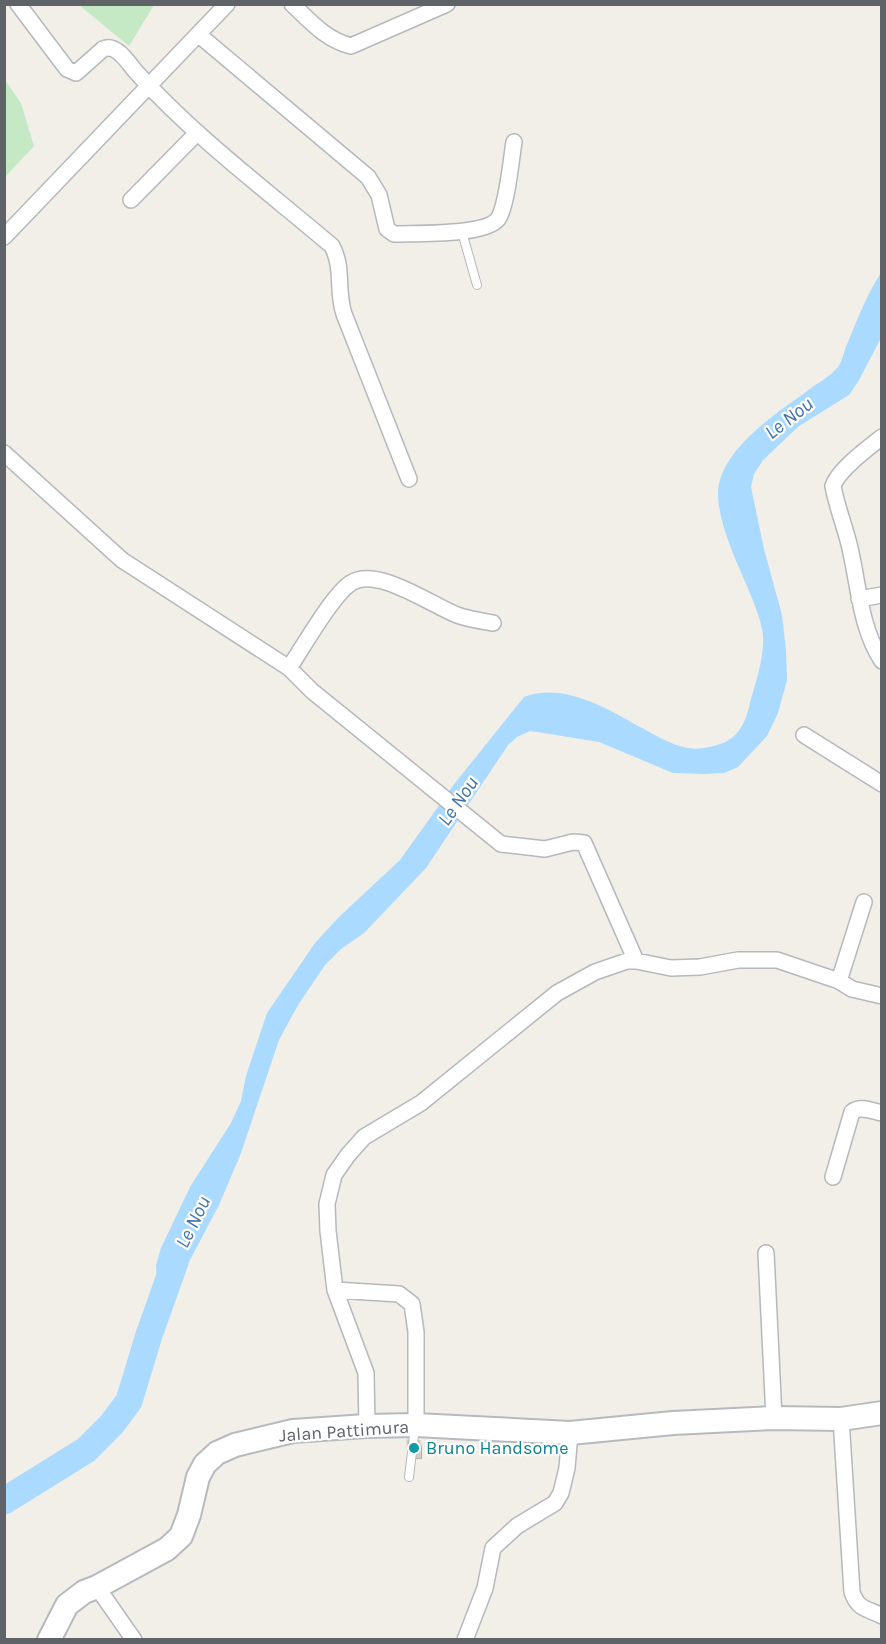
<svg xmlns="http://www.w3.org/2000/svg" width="886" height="1644" viewBox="0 0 886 1644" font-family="Karla,sans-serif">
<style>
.green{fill:#c5e8c5}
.water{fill:#aadaff}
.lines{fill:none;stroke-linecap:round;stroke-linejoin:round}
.river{stroke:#aadaff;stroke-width:27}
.building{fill:#cccac5;stroke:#d6d1c6;stroke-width:1.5;filter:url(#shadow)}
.service-casing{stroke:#b5b8bc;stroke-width:10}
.minor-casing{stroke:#b5b8bc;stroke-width:18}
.secondary-casing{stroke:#b6babf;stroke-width:26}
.service{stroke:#fff;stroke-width:8}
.minor{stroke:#fff;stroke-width:15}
.secondary{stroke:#fff;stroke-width:22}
.culture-dot{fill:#0f9aa8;stroke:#fff;stroke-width:2}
.labels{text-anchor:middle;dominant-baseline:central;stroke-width:4.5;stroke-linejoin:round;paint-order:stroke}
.street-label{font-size:18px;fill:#5f6368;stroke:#fff}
.culture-label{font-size:18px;fill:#0d838f;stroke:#fff;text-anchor:start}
.water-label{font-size:20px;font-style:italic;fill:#4174aa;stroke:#fff}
</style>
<defs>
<filter id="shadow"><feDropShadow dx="5.5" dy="5.5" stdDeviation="1.5" flood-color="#0004"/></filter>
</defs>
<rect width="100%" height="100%" fill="#f1efe8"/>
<path class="green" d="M79,5h75l-25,41z
M5,80l16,23 13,43 -29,31z"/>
<path class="water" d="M881,273v65l-22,42 -10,15 -50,31 -36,34 -9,14 -3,13 13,62 18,66 4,35 1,30 -9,33 -11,23 -29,31 -14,6 -21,1 -30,-1 -74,-31 -49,-8 -20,-3 -13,6 -9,8 -82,123 -62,65 -23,16 -16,16 -27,40 -19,35 -38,113 -22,52 -38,72 -10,14 -9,6 -5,-15 -1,-17 5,-17 29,-61 41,-64 10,-22 5,-25 21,-63 48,-70 24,-26 61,-57 55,-77 69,-86c37,-15 82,10 114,29 16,8 32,19 50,22 12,2 23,-1 35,-5 19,-8 24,-26 28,-44 5,-18 12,-38 12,-57 1,-15 -6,-30 -11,-44 -12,-30 -33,-70 -34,-103 -1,-43 57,-81 88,-103 11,-9 23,-14 32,-25 5,-7 6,-17 10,-25 10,-24 19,-48 33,-69z"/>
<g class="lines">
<path class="river" d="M4,1501l82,-51 26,-26 17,-23 20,-66 26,-73"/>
</g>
<path class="building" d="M407,1440l13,1v16l-12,-1z"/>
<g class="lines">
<g class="service-casing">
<path id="service" d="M462,232l15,53
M409,1477l6,-50"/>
</g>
<g class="minor-casing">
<path id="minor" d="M18,4l49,65 9,4 27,-24c14,-6 25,14 34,24 58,64 129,117 195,173 12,23 4,44 12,68l65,165
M292,4c18,17 34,36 59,42l96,-42
M199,35l169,142 11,18 8,34 7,5c20,-1 91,2 104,-15 9,-13 13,-59 16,-77
M131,200l66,-67
M4,237l223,-233
M882,437c-14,11 -44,33 -49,49 4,23 14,45 18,67 8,36 10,76 31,108
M4,453l118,107 167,108 23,23 189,153 44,5 28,-7 11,1 52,118
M859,599l23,-4
M289,668c13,-19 44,-74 62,-85 26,-17 80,22 106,32 11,4 24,6 36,8
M804,735l78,49
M839,981l25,-79
M833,1177l19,-65c8,-7 20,-1 30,1
M766,1253l8,165
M335,1290l64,4 13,10 4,28v93
M841,1419l11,173c6,18 15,16 30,24
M367,1426l-1,-53 -31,-83 -7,-59 -1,-27 7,-29 14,-20 16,-18 57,-34 136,-110 38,-21 32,-11h9l35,7 29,-1 38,-7h39l62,21 13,8 30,7
M97,1587l37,53
M465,1640l20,-52 8,-40 24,-22 38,-23 6,-10 6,-25 3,-35"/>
</g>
<g class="secondary-casing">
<path id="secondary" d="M49,1640l18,-35 17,-13 13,-5 70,-38 14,-13 8,-21 9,-38 7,-13 12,-11 18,-8 58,-14 73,-5 50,-1 154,8 103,-10 101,-5 67,1 41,-6"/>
</g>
<use href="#service" class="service"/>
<use href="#minor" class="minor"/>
<use href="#secondary" class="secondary"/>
</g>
<circle class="culture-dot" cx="414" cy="1448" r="6"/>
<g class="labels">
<g class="street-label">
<text transform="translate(344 1431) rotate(-4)">Jalan Pattimura</text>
</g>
<g class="culture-label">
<text x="426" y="1448">Bruno Handsome</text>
</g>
<g class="water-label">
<text transform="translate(789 418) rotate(-38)">Le Nou</text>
<text transform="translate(458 801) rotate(-55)">Le Nou</text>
<text transform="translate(193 1222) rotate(-64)">Le Nou</text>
</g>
</g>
<rect width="886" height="1644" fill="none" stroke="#5f6368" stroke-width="12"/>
</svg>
